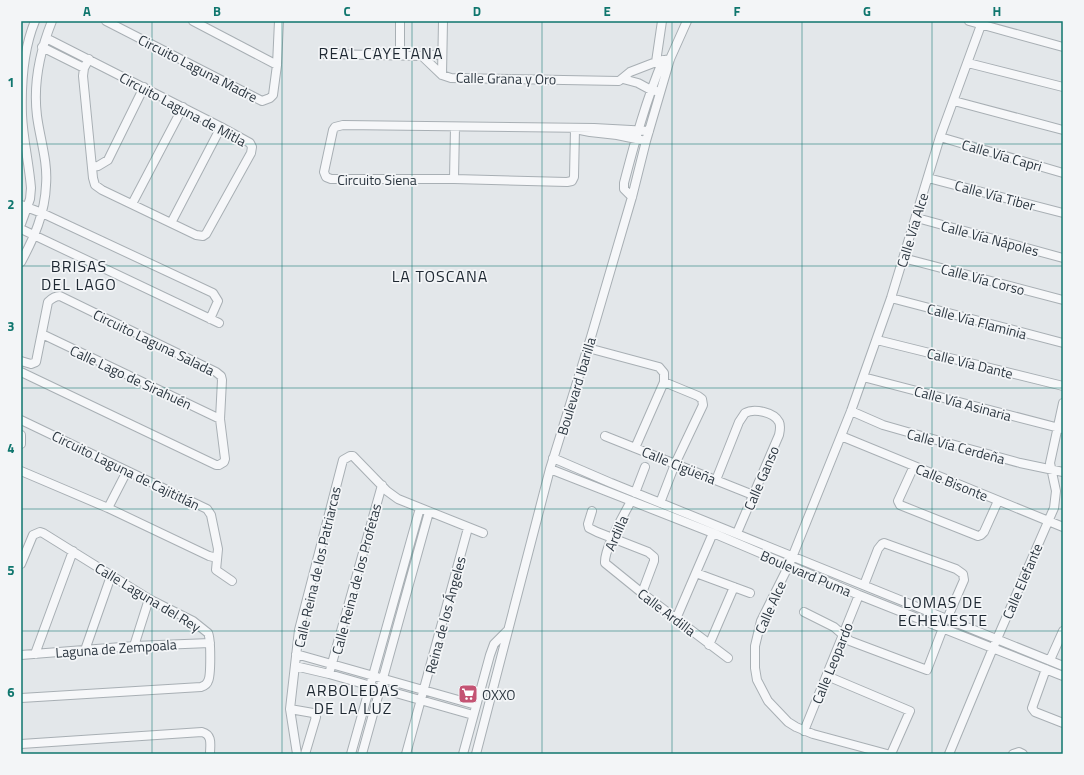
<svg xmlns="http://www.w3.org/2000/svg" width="1084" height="775" viewBox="0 0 1084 775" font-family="'Titillium Web',sans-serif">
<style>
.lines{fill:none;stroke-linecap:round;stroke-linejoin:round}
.minor-casing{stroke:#a8afb4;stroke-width:10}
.minor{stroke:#f6f7f9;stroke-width:8}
.grid{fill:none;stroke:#0f766e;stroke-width:1;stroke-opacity:0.55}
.labels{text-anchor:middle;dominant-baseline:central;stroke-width:3.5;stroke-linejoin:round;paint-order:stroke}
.street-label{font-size:14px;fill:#2c3741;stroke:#f3f5f7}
.poi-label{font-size:14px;fill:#2c3741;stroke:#f3f5f7;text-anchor:start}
.quarter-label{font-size:16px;letter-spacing:1px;fill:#1e2832;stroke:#f3f5f7}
.neatline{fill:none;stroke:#0f766e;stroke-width:1.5}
.grid-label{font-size:13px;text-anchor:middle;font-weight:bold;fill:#0f766e}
</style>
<rect width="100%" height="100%" fill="#e3e7ea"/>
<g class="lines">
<g class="minor-casing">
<path id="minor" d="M106,21l156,80 8,-3 3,-3 4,-30 2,-44
M193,21l84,44
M969,21l94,26
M46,38l175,89 29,16 2,4 -1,6 -45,81 -3,2 -7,-1 -94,-45 -7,-5 -2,-7 -10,-102 1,-8 5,-9
M42,47l42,21
M325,54l97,2 20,19 9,3 168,3 11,-9 26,-10 14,-3
M400,55v-34
M422,56l20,-2
M656,62l6,-41
M968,63l95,24
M442,75l1,-54
M623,79l15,4 13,7 5,1
M954,101l109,29
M940,137l123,36
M646,141l-29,-6 -27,-3 -15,-3 -1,48 -2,4 -5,1 -113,-3h-123l-5,-2 -2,-5 9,-42 2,-3 8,-2 251,3 55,3
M92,167l6,-1 10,-6 36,-73
M928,178l135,35
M454,179l1,-52
M632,197l-8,-8v-6c11,-42 22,-83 39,-123
M132,204l51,-97
M21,205l21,8 171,80 5,8 -8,18
M917,218l146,40
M171,223l50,-96
M21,224l9,-25 1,-11c-2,-25 -8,-49 -9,-73 -1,-32 1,-65 13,-94
M21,229l198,94
M903,258l160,42
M21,262c13,-24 24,-49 25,-77 2,-23 -6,-46 -9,-69 -4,-32 3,-65 15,-95
M891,298l172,45
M42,334l178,85
M877,340l186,46
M588,348l71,19 5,6v9l-29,66
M21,361l10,3 5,-2 12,-60c4,-4 7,-6 12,-6l156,76 5,4 1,4 -2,39 5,40 -1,3 -5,3h-3l-195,-93
M863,377l200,52
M851,411l32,14 28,8 109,30 43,9
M21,420l186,89 4,6 7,34 -2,21 16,11
M21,435v9
M605,436l148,59
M841,436l222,91
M553,458l58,25 452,183
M914,466l-16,35 2,4 78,31 3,-1 3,-3 14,-31
M550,469l163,64 146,62 204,81
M21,471l87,37 101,48 8,2
M716,480l23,-58 6,-9c9,-5 29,-1 34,9 2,4 1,8 0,13l-42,98
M635,493l10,-26
M631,501c-7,14 -27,47 -26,62l37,30 86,65
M660,503l15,-39 28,-59 -1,-6 -4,-3 -34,-14
M108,508l19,-37
M592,511l-4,13 1,4 8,4 51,20 6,5v4l-12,32
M21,564l12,-29 7,-3 3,1 106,66 44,22 15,12c3,6 3,43 0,48 -1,4 -4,5 -7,6l-180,11
M696,573l54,20
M864,585l14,-36 4,-5 2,-1 72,26 7,5 1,6 -17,39
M804,612l30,15 16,14 77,29 16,-42
M676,619l37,-86
M709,645l25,-58
M134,646l15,-47
M85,650l26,-74
M35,654l38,-103
M296,654l180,51
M21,655l113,-9 76,-3
M1050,660l13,-29
M295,666l34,8 144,41
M1046,669l-14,39 3,4 28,11
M329,674l53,-189
M827,676l83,35 -19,43
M290,709l23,4 3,4 -11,37
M804,731l55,-136
M21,744l181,-12c11,3 8,13 8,22
M297,754l-7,-45 9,-79 44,-170 7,-4h3l34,35 11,8 85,34
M351,754l69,-246
M362,754l67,-242
M406,754l62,-226
M463,754l27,-99 4,-11 13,-13
M476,754l74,-285 41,-132 41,-140 14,-56 24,-82 17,-38
M887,754l-74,-20 -17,-7 -8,-5 -20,-21 -11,-21 -2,-12v-22l6,-25 28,-56 62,-154 40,-113 49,-161 41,-112
M949,754l44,-106 61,-140 2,-17 -6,-28 13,-60
M1013,754l6,-2 4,2"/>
</g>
<use href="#minor" class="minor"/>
</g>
<path class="grid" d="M152,21v733M282,21v733M412,21v733M542,21v733M672,21v733M802,21v733M932,21v733M21,144h1042M21,266h1042M21,388h1042M21,509h1042M21,631h1042"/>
<defs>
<g id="supermarket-square" transform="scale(1)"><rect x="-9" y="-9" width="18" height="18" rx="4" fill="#c45373" stroke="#f3f5f7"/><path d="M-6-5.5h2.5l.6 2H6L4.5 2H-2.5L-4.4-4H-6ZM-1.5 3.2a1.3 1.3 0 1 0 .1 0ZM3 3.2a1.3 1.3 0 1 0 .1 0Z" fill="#fff"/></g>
</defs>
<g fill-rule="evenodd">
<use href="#supermarket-square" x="468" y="694"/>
</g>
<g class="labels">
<g class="street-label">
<text transform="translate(198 68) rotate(27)">Circuito Laguna Madre</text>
<text transform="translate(506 78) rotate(1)">Calle Grana y Oro</text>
<text transform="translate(183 109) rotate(28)">Circuito Laguna de Mitla</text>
<text transform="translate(1002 155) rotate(16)">Calle Vía Capri</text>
<text x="377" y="179">Circuito Siena</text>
<text transform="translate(995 195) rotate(15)">Calle Vía Tiber</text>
<text transform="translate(912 230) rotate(-73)">Calle Vía Alce</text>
<text transform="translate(990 238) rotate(15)">Calle Vía Nápoles</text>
<text transform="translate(983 279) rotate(15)">Calle Vía Corso</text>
<text transform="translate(977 321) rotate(15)">Calle Vía Flaminia</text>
<text transform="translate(154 342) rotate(26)">Circuito Laguna Salada</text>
<text transform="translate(970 363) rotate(14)">Calle Vía Dante</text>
<text transform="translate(131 377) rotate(25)">Calle Lago de Sirahuén</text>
<text transform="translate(576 386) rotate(-73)">Boulevard Ibarilla</text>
<text transform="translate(963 403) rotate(15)">Calle Vía Asinaria</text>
<text transform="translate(956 446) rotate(15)">Calle Vía Cerdeña</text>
<text transform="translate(679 465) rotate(22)">Calle Cigüeña</text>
<text transform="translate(126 470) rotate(26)">Circuito Laguna de Cajititlán</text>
<text transform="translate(761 478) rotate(-67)">Calle Ganso</text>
<text transform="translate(952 482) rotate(22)">Calle Bisonte</text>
<text transform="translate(616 533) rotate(-66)">Ardilla</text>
<text transform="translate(317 567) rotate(-77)">Calle Reina de los Patriarcas</text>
<text transform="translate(806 573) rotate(23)">Boulevard Puma</text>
<text transform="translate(356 579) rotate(-75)">Calle Reina de los Profetas</text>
<text transform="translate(1022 581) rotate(-67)">Calle Elefante</text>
<text transform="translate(148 597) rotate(31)">Calle Laguna del Rey</text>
<text transform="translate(770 607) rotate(-66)">Calle Alce</text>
<text transform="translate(667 612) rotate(37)">Calle Ardilla</text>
<text transform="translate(445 615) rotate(-75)">Reina de los Ángeles</text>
<text transform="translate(116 648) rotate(-4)">Laguna de Zempoala</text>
<text transform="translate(832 663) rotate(-68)">Calle Leopardo</text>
</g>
<g class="poi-label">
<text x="482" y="694">OXXO</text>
</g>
<g class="quarter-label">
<text x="381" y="53">REAL CAYETANA</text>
<text x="79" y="266">BRISAS<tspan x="79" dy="18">DEL LAGO</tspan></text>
<text x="440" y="276">LA TOSCANA</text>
<text x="943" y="602">LOMAS DE<tspan x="943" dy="18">ECHEVESTE</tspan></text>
<text x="353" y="690">ARBOLEDAS<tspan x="353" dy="18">DE LA LUZ</tspan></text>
</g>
</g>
<rect width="1084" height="775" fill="none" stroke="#f3f5f7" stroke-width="44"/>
<rect x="22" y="22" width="1040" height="731" class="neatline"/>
<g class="grid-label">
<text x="87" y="16">A</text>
<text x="217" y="16">B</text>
<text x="347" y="16">C</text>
<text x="477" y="16">D</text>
<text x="607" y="16">E</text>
<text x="737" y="16">F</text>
<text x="867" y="16">G</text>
<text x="997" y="16">H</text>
<text x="11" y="87">1</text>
<text x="11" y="209">2</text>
<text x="11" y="331">3</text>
<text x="11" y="453">4</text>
<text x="11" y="575">5</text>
<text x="11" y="697">6</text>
</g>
</svg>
